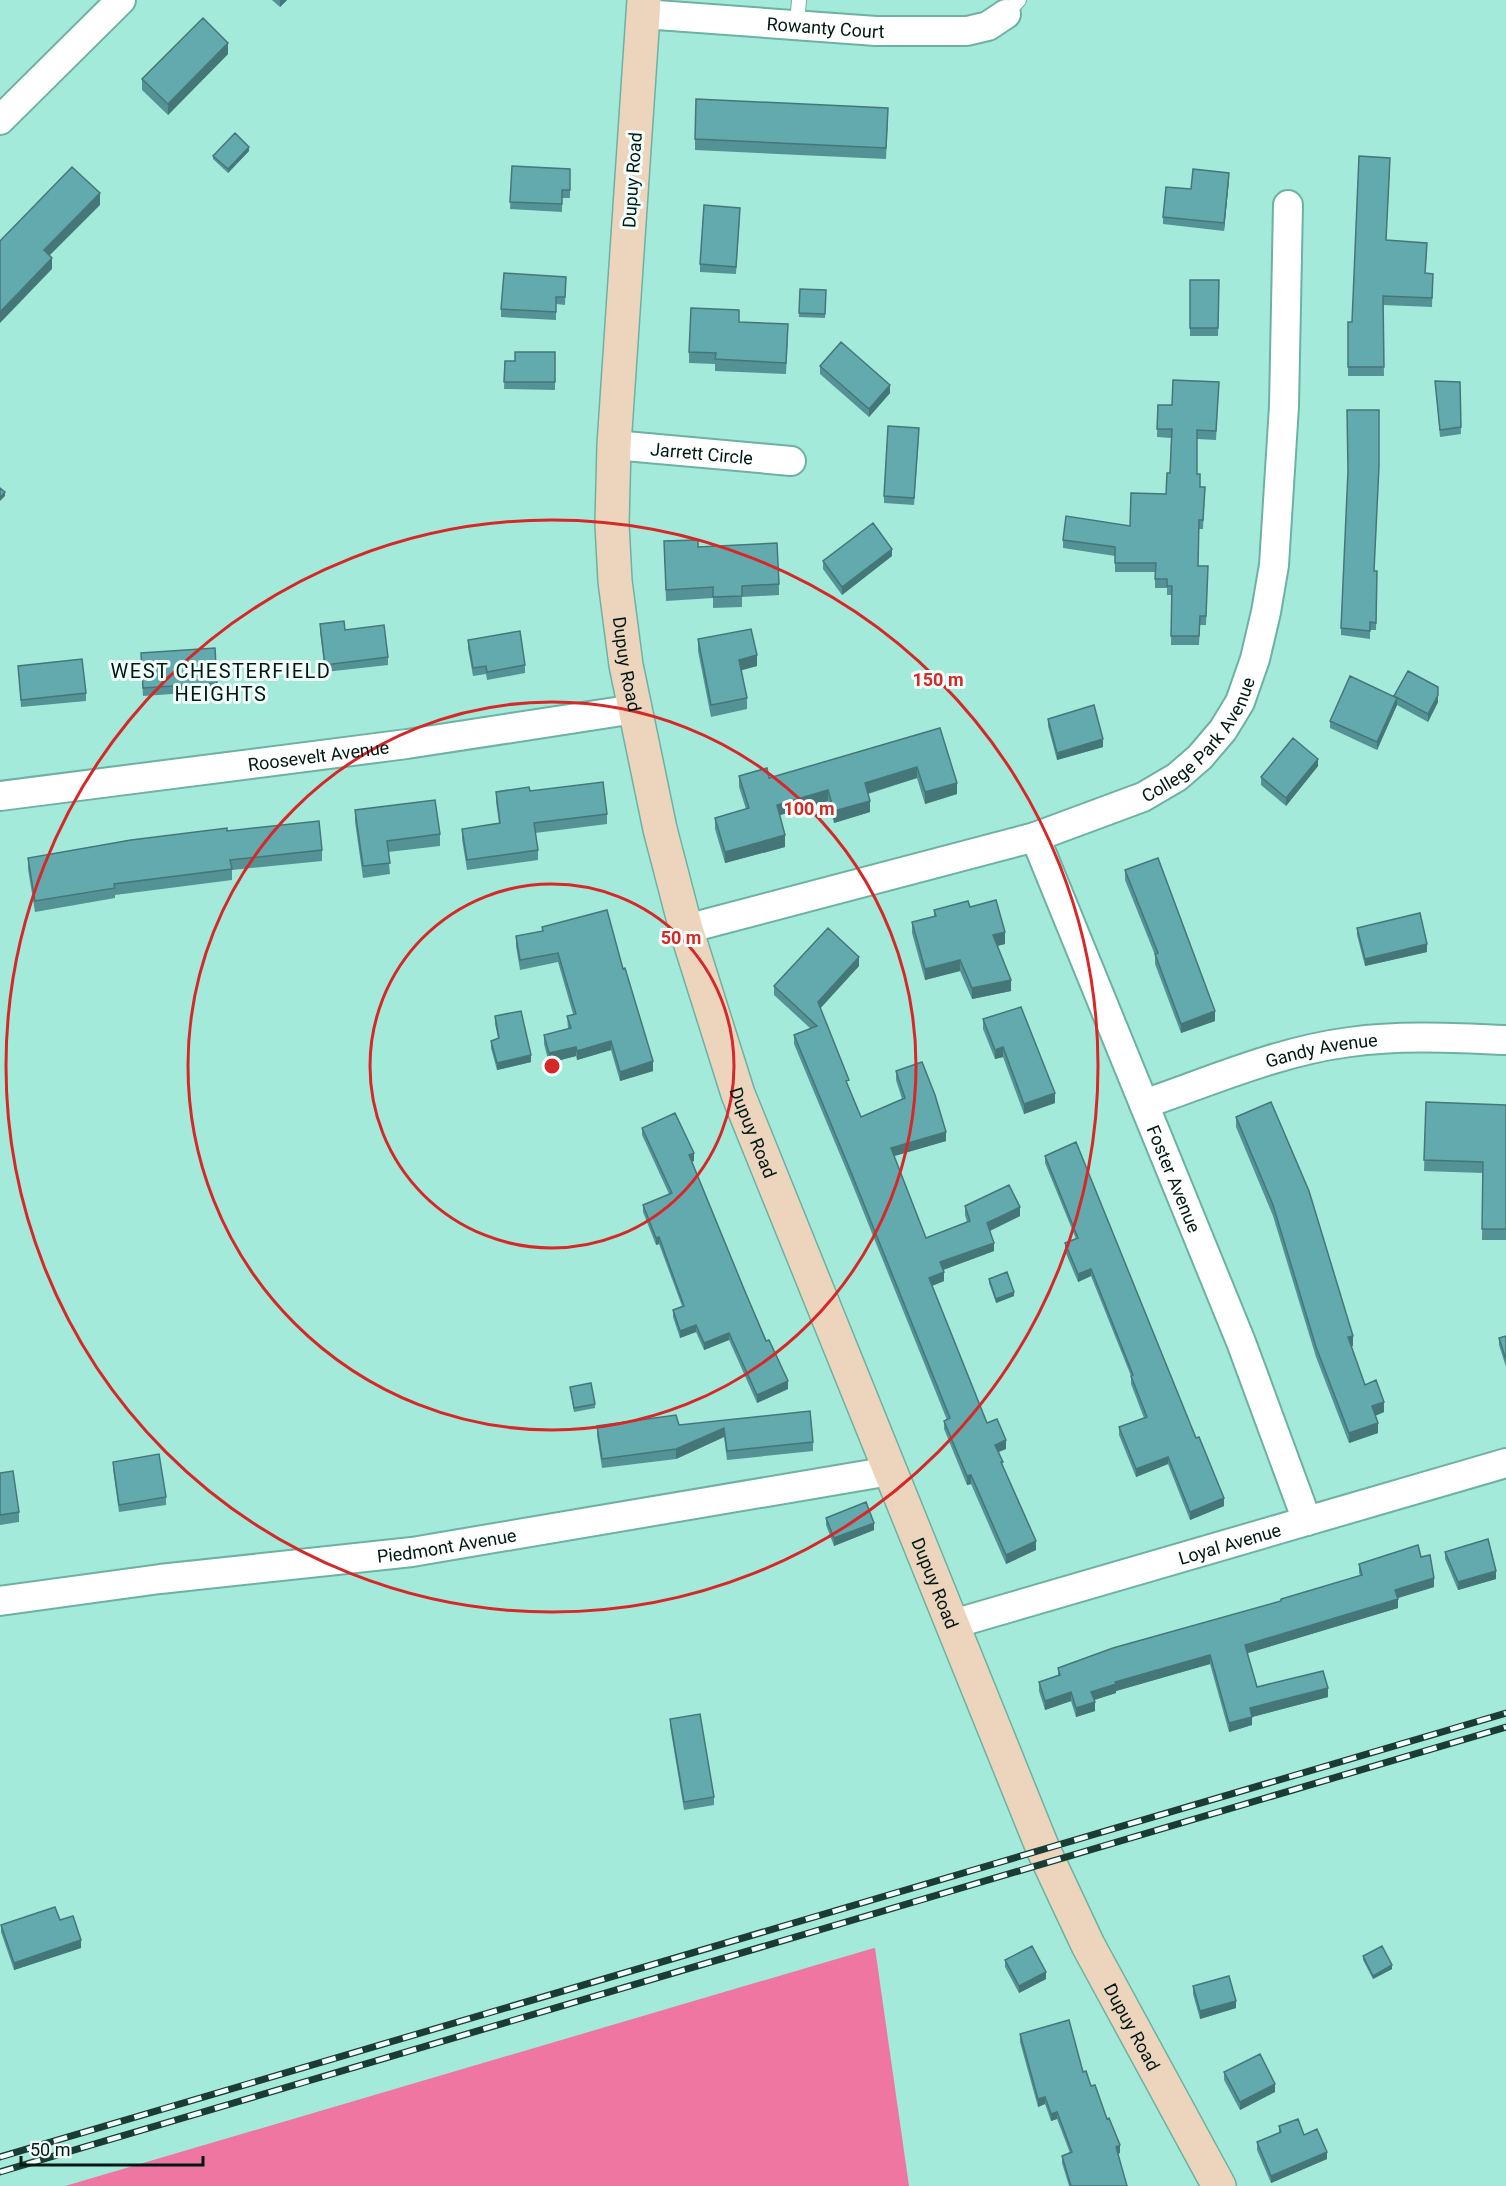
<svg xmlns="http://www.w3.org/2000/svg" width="1506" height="2186" viewBox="0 0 1506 2186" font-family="Roboto,sans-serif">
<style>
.forest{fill:#f076a2}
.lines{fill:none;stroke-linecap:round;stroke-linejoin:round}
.lane-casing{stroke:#6db1a2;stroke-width:16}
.street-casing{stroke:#6db1a2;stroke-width:32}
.secondary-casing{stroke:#6db1a2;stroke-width:36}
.lane{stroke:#fff;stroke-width:14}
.street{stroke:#fff;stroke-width:28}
.secondary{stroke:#edd5bd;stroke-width:33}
.rail-casing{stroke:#1b3b35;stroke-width:7}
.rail{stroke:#f1fefa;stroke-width:4.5;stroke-dasharray:14;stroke-linecap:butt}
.wall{fill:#549295}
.shaded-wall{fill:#457779}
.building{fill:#62aaad;stroke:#457779;stroke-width:1.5}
.ring{fill:none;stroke:#d62828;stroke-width:3}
.labels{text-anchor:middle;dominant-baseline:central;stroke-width:6;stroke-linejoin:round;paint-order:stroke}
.street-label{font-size:18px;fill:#001914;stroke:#f1fefa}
.neighbourhood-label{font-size:20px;letter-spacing:1.5px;fill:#001914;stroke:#f1fefa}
.centre{fill:#d62828;stroke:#f1fefa;stroke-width:3}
.ring-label{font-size:18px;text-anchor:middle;font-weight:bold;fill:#d62828;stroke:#f1fefa;stroke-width:6;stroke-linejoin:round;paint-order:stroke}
</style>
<rect width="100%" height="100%" fill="#a4eada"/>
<path class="forest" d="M875,1948l34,238h-844l809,-238z"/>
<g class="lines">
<g class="lane-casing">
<path id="lane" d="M1006,14l13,-14
M797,25l2,-25"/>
</g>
<g class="street-casing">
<g id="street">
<path id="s1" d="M643,14l233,17h91l21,-5 18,-12"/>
<path d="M0,120l121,-120"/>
<path id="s2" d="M614,445l177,16"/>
<path id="s3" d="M0,796l407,-52 228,-35"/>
<path id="s4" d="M1035,837l206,505 66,179"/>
<path id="s5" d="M686,929l349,-92 108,-40 34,-20 23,-20 23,-27 17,-28 15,-43 11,-47 8,-47 10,-159 4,-201"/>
<path id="s6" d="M1144,1104c67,-23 135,-53 206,-62 52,-7 104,-4 156,-2"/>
<path id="s7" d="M0,1601l160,-22 252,-27 478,-81"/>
<path id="s8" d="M953,1624l553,-161"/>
</g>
</g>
<g class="secondary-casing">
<g id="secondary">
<path id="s9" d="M644,0l-30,445 -2,79 3,57 11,84 34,164 26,100 52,165 305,755 45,96 131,241"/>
</g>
</g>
<use href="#lane" class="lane"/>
<use href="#street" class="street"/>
<use href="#secondary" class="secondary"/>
<g class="rail-casing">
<path id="rail" d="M0,2157l1506,-444
M0,2172l1506,-445"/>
</g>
<use href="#rail" class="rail"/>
</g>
<path class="wall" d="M272,0h15l-7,7z
M228,54l-60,61 -26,-25v-11z
M888,119l-2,40 -191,-9v-11z
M249,151l-21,22 -15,-14v-3z
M512,166l58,3v29h-8v14l-52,-3z
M1390,167l-4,73 41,12 -2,21 8,1 -1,33 -49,-2 1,71h-36v-54h4z
M1229,180l-5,51 -61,-7v-7l28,-28z
M740,215l-4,59 -36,-2v-8z
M566,277l-1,28 -9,-1v16l-55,-3v-8z
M1190,280h29l-1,56h-28z
M800,289l26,1 -1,28 -26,-1z
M739,322l49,14 -2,38 -71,-3v-7l-26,-1v-11z
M555,352v38l-51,-1 1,-28h10z
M820,366l70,27 -21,24 -49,-43z
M1435,381l25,1 1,52 -21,3z
M1219,382l-3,58 -19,-1v35l3,13h5l-2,42h-4l-1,37h10l-2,59h-6l-1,20h-28l1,-50h-5v-7h-12v-16h-40v-16l-52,-8v-8l67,-14 36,-32 4,-21 1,-35 -14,-1 1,-32h14z
M919,435l-5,70 -30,-2v-7z
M664,541l34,6 81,37v11l-37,2v10l-29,1v-10l-47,3z
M892,556l-50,39 -19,-26v-8z
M1374,571h3l-1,59h-6v9l-29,-4v-7z
M320,624l68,33v8l-63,7 -5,-40z
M698,639l59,27 -16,4 6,28v11l-36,8 -13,-66z
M468,640l57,25v8l-38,7 -1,-6 -13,2 -5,-28z
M141,660l76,23v8l-74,5z
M18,666l68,27v8l-65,6z
M1394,697l44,5 -10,20 -31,-17 -20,45 -47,-22v-7z
M1048,719l55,28 -46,13 -9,-34z
M940,728l17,66 -32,10 -8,-26 -49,16 2,18 -36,11 -6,-22 -48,14 5,32 -60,16 -10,-34v-11l31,-9 -7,-22v-11l30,2z
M1318,766l-32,40 -25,-21v-8z
M530,791l77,23v10l-72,9 3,17v10l-71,10 -5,-31v-10l37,-6 -3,-21v-10z
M355,810l85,24v12l-52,6 2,22 -27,4 -8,-56z
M227,831l95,19v11l-90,9v10l-117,15v3l-80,14 -7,-43v-11z
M1125,870l90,151 -34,12 -26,-69v-9l-30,-75z
M970,907l35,37 -8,2 14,45 -39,8 -12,-28 -35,9 -13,-47v-11l22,-6v-6z
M542,927l81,42 30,102 -33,10 -9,-31 -34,10 -1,-4 -27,7 -5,-19v-9l24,-6 -1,-13 6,-2 -15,-52 -38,8 -4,-24v-10l26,-5z
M1357,928l70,24 -62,14 -8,-31z
M859,966l-39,42 29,81 12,28 41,-18 -6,-19v-9l50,70 -52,15 32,82 41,-16 -2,-7v-9l55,10 -30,15 4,20 -51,19 1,11 -12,5 55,137 19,26 -7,3 4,14 33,84 -30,14 -35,-80 -4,1 -23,-56v-8l3,-1 -96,-239 -57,-137v-9l17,-6 -37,-34v-9z
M495,1016l36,46 -34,8 -6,-22v-7l7,-3 -3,-14z
M983,1019l72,84 -31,11 -21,-57 -8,2 -12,-30z
M1426,1102l80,3v135h-24l1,-67 -59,-2z
M1236,1117l117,229 -2,1 14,38 19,27 -9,4 3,17 -29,10 -33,-86 -43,-141 -37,-89z
M642,1128l52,33h-2l52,128 44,100 -31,14 -28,-63 -25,10 -8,-18 -16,6 -7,-21v-7l9,-4 -23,-62 -3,1 -13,-33v-7l26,-11 -27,-59z
M1045,1156l179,350 -34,14 -22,-56 -32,13 -17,-42v-8l25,-9 -13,-34v-8l-40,-100 -13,6 -13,-31v-8l11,-4 -31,-76z
M989,1279l25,17 -18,7 -7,-20z
M1506,1336v31l-7,-22v-7z
M570,1387l25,17v4l-21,4z
M679,1425l134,17v9l-86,9 -3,-23 -48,22 -74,9 -5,-33v-9z
M113,1462l53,35v8l-47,7 -6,-43z
M0,1473l19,39v10l-19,3z
M826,1518l48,12 -40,16 -8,-21z
M1445,1552l51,27 -38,11 -13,-31z
M1421,1557l13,30 -37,11 1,10 -151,45 10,34 71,10 -76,20v8l-23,7 -19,-68 -94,27v2l-22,7 1,11 -19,6 -5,-16 -26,9 -6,-19v-9l19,-7v-7l223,-67v-2l79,-23 -1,-4v-8z
M670,1719l44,78v8l-30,5 -14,-84z
M60,1920l21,28 -67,22 -13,-38v-7z
M1363,1956l29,13 -19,10 -10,-19z
M1005,1960l41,19 -27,14 -14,-26z
M1193,1986l43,22 -36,11 -7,-25z
M1020,2034l63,38 24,47 13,34 -2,1 9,32h-58l-7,-23v-7l8,-3 -13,-34 -6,2 -6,-17 -7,3 -18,-65z
M1224,2072l51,20 -35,18 -16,-30z
M1279,2126l48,33 -56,24 -14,-33v-8l22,-9z"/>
<path class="shaded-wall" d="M280,0h7l-7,7z
M228,43v11l-60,61v-11z
M249,147v4l-21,22v-4z
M1229,173v7l-5,51v-8z
M100,193v12l-56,56v-11z
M52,258v11l-52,54v-11z
M890,385v8l-21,24v-8z
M5,492v4l-5,5v-3z
M892,549v7l-50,39v-8z
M757,655v11l-18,5v-11z
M1438,695v7l-10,20v-8z
M1397,698v7l-20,45v-8z
M1103,739v8l-46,13v-7z
M1318,759v7l-32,40v-8z
M917,767v11l-52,16v-11z
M957,783v11l-32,10v-12z
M828,790v11l-51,15v-11z
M870,801v11l-36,11v-12z
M785,835v12l-60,16v-11z
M1005,932v12l-12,3v-12z
M1427,944v8l-62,14v-7z
M859,957v9l-41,45v-9z
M960,960v11l-35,9v-11z
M1011,980v11l-39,8v-11z
M1215,1011v10l-34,12v-9z
M611,1041v9l-34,10v-9z
M576,1047v9l-27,7v-10z
M1003,1047v10l-8,2v-9z
M531,1055v7l-34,8v-7z
M653,1061v10l-33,10v-9z
M1055,1093v10l-31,11v-10z
M946,1132v9l-55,16v-9z
M694,1153v8l-5,2v-8z
M1020,1207v9l-33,16v-9z
M659,1237v7l-3,1v-7z
M994,1243v8l-54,20v-9z
M1091,1269v7l-13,6v-8z
M944,1272v9l-15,6v-9z
M1014,1292v4l-18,7v-4z
M696,1325v7l-16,6v-7z
M729,1333v7l-25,10v-7z
M1353,1336v10l-5,2v-11z
M788,1381v8l-31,14v-8z
M1384,1402v10l-12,5v-11z
M1378,1423v10l-29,10v-10z
M724,1428v9l-48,22v-10z
M1006,1440v9l-11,4v-8z
M1168,1457v7l-32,13v-8z
M971,1475v9l-4,1v-9z
M1224,1498v8l-34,14v-8z
M874,1523v7l-40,16v-8z
M1036,1541v9l-30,14v-9z
M1496,1571v8l-38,11v-8z
M1434,1578v9l-39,12v-9z
M1398,1599v9l-153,46v-9z
M1210,1655v9l-94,27v2l-25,8v-9l24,-10z
M1328,1688v9l-76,20v8l-23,7v-9l21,-15z
M1071,1692v9l-26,9v-9z
M1095,1702v9l-19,6v-9z
M81,1940v8l-67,22v-7z
M1392,1965v4l-19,10v-3z
M1046,1972v7l-27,14v-7z
M1236,2001v7l-36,11v-8z
M1275,2084v8l-35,18v-8z
M1045,2097v7l-7,3v-8z
M1057,2112v7l-6,2v-7z
M1120,2145v8l-4,1v-7z
M1327,2152v7l-56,24v-7z"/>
<path class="building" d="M203,18l25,25 -60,61 -26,-25z
M696,99l192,9 -2,40 -191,-9z
M235,133l14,14 -21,22 -15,-13z
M1359,156l31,2 -4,82 41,3 -2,30 8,1 -1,24 -49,-2 1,71h-36v-45h4z
M512,166l58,3v21h-8v14l-52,-2z
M72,167l28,26 -56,57 8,8 -52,54v-71z
M1193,169l36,4 -5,50 -61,-6 3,-30 25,2z
M704,205l36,3 -4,59 -36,-3z
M504,273l62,4 -1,20h-9v15l-55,-3z
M1190,280h29l-1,48h-28z
M800,289l26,1 -1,24 -26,-1z
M691,308l48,2v12l49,2 -2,39 -71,-4 1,-6 -27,-1z
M841,342l49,43 -21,24 -49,-43z
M515,352h40v30h-51l1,-21h10z
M1173,380l46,2 -3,49 -19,-1v44h3v13h5l-2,33h-4l-1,46h10l-2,50h-6l-1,20h-28l1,-50h-5v-7h-12l1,-16h-41v-16l-52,-7 3,-24 64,10 1,-33 35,1 1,-21h3l2,-44h-15l1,-24h14z
M1435,381l25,1 1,45 -21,3z
M1347,410h32v56l-5,105h3l-1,52 -6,-1v9l-29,-3 7,-157z
M888,426l31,2 -5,70 -30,-2z
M0,488l5,4 -5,6z
M873,523l19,26 -50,38 -19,-26z
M698,540v7l79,-4 2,41 -37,2v10l-29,1v-10l-47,3 -2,-49z
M344,621l1,9 39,-5 4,32 -63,8 -5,-41z
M751,629l6,26 -18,5 8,38 -36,7 -13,-66z
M520,631l5,34 -38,7 -1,-6 -13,2 -5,-28z
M215,648l2,35 -74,5 -2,-35z
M82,659l4,34 -65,7 -3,-34z
M1408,671l30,16v8l-10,19 -34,-18z
M1350,676l47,22 -20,44 -47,-21z
M1094,705l9,34 -46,14 -9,-34z
M940,728l17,55 -32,9 -8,-25 -52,16 5,18 -36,10 -6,-21 -51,15 8,30 -60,17 -10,-34 34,-10 -10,-32 28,-8 2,10z
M1293,738l25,21 -32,39 -25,-21z
M603,782l4,32 -73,9 4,27 -71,10 -5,-31 38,-6 -4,-31 33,-5 1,4z
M435,800l5,34 -53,7 3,22 -27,3 -8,-56z
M319,821l3,29 -92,10 2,9 -118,15 1,4 -80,13 -7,-43 103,-18 96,-12v3z
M1158,858l57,153 -34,13 -26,-70 3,-1 -33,-83z
M996,900l9,32 -12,3 18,45 -39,8 -12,-28 -35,9 -13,-47 24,-6 -2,-6 34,-9 2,6z
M607,910l16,59 2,-1 28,93 -33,11 -9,-31 -34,10 -1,-4 -27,6 -5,-18 27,-7 -4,-12 9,-2 -18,-61 -38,7 -4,-24 27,-5 -1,-4z
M1420,913l7,31 -62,15 -8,-31z
M828,928l31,29 -41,45 31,78 -3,1 15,36 44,-19 -9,-27 26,-9 13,33 11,37 -55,16 35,90 44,-17 -5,-15 44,-21 11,22 -33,16 7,20 -54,19 4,10 -15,6 58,145 10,-4 9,21 -11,5 8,17h-2l35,79 -30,14 -35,-80 -4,1 -23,-55 6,-3 -99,-246 -57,-137 23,-9 -43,-40z
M1021,1007l34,86 -31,11 -21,-57 -8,3 -12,-31z
M521,1011l10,44 -34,8 -6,-22 8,-3 -4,-22z
M1271,1102l38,89 44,145 -5,1 17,48 11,-5 8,22 -12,4 6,17 -29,10 -33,-86 -43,-142 -37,-88z
M1426,1102l80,3v124h-24l1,-67 -59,-2z
M675,1113l19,40 -5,2 55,134 22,52 3,-1 19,41 -31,14 -28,-62 -25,10 -8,-18 -16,6 -7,-21 11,-4 -25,-69 -3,1 -13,-33 29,-12 -30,-65z
M1076,1142l120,296 3,-1 25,61 -34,14 -22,-55 -32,12 -17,-42 28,-10 -16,-41 2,-1 -42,-106 -13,5 -13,-31 13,-5 -33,-82z
M1007,1272l7,20 -18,7 -7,-20z
M1506,1336v24l-7,-22z
M591,1383l4,21 -21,4 -4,-21z
M810,1411l3,31 -86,9 -3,-23 -48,21 -74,10 -5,-33 79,-11 3,10z
M159,1454l7,43 -47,8 -6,-43z
M13,1471l6,41 -19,3v-42z
M866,1502l8,21 -40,15 -8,-20z
M1488,1539l8,32 -38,11 -13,-30z
M1418,1545l3,12 9,-2 4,23 -39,12 3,9 -153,46 12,42 66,-16 5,17 -78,20 2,9 -23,6 -19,-68 -95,27 1,2 -25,8 4,10 -19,6 -5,-16 -26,9 -6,-19 21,-7 -2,-7 55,-20 168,-47v-2l81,-24 -3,-11z
M700,1714l14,83 -30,5 -14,-83z
M55,1907l5,13 13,-4 8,24 -67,23 -13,-38z
M1032,1946l14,26 -27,14 -14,-26z
M1382,1946l10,19 -19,11 -10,-20z
M1229,1976l7,25 -36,10 -7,-25z
M1069,2020l14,52 3,-1 5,15 4,-1 12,34 2,-1 11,27 -4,2 11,39h-56l-9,-30 10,-4 -15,-40 -6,2 -6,-17 -7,2 -18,-65z
M1260,2054l15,30 -35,18 -16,-30z
M1298,2119l6,16 13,-6 10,23 -56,24 -14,-34 24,-10 -2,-6z"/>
<g class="ring">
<circle cx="552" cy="1066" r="182"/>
<circle cx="552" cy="1066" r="364"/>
<circle cx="552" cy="1066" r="546"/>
</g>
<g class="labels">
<g class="street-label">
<text stroke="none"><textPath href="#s1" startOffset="183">Rowanty Court</textPath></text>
<text transform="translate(632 180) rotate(-86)">Dupuy Road</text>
<text stroke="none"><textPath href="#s2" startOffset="88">Jarrett Circle</textPath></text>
<text stroke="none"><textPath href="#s9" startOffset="666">Dupuy Road</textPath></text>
<text stroke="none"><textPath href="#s5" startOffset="558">College Park Avenue</textPath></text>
<text stroke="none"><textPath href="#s3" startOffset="321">Roosevelt Avenue</textPath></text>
<text stroke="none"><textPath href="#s6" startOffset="186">Gandy Avenue</textPath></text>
<text stroke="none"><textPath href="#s9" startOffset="1152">Dupuy Road</textPath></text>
<text stroke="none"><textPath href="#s4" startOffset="369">Foster Avenue</textPath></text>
<text stroke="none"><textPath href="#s7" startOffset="450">Piedmont Avenue</textPath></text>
<text stroke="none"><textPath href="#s8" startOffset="288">Loyal Avenue</textPath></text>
<text stroke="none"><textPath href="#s9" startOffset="1638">Dupuy Road</textPath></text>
<text stroke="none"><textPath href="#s9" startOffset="2124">Dupuy Road</textPath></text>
</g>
<g class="neighbourhood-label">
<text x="221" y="671">WEST CHESTERFIELD<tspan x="221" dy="23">HEIGHTS</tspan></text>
</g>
</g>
<circle cx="552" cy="1066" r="9" class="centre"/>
<g class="ring-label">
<text x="938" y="686">150 m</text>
<text x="809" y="815">100 m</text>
<text x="681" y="944">50 m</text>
</g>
<path d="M21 2156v9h182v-9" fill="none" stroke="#001914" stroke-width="3"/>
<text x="30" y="2156" font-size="18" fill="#001914" stroke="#f1fefa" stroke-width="4.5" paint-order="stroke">50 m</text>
</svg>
